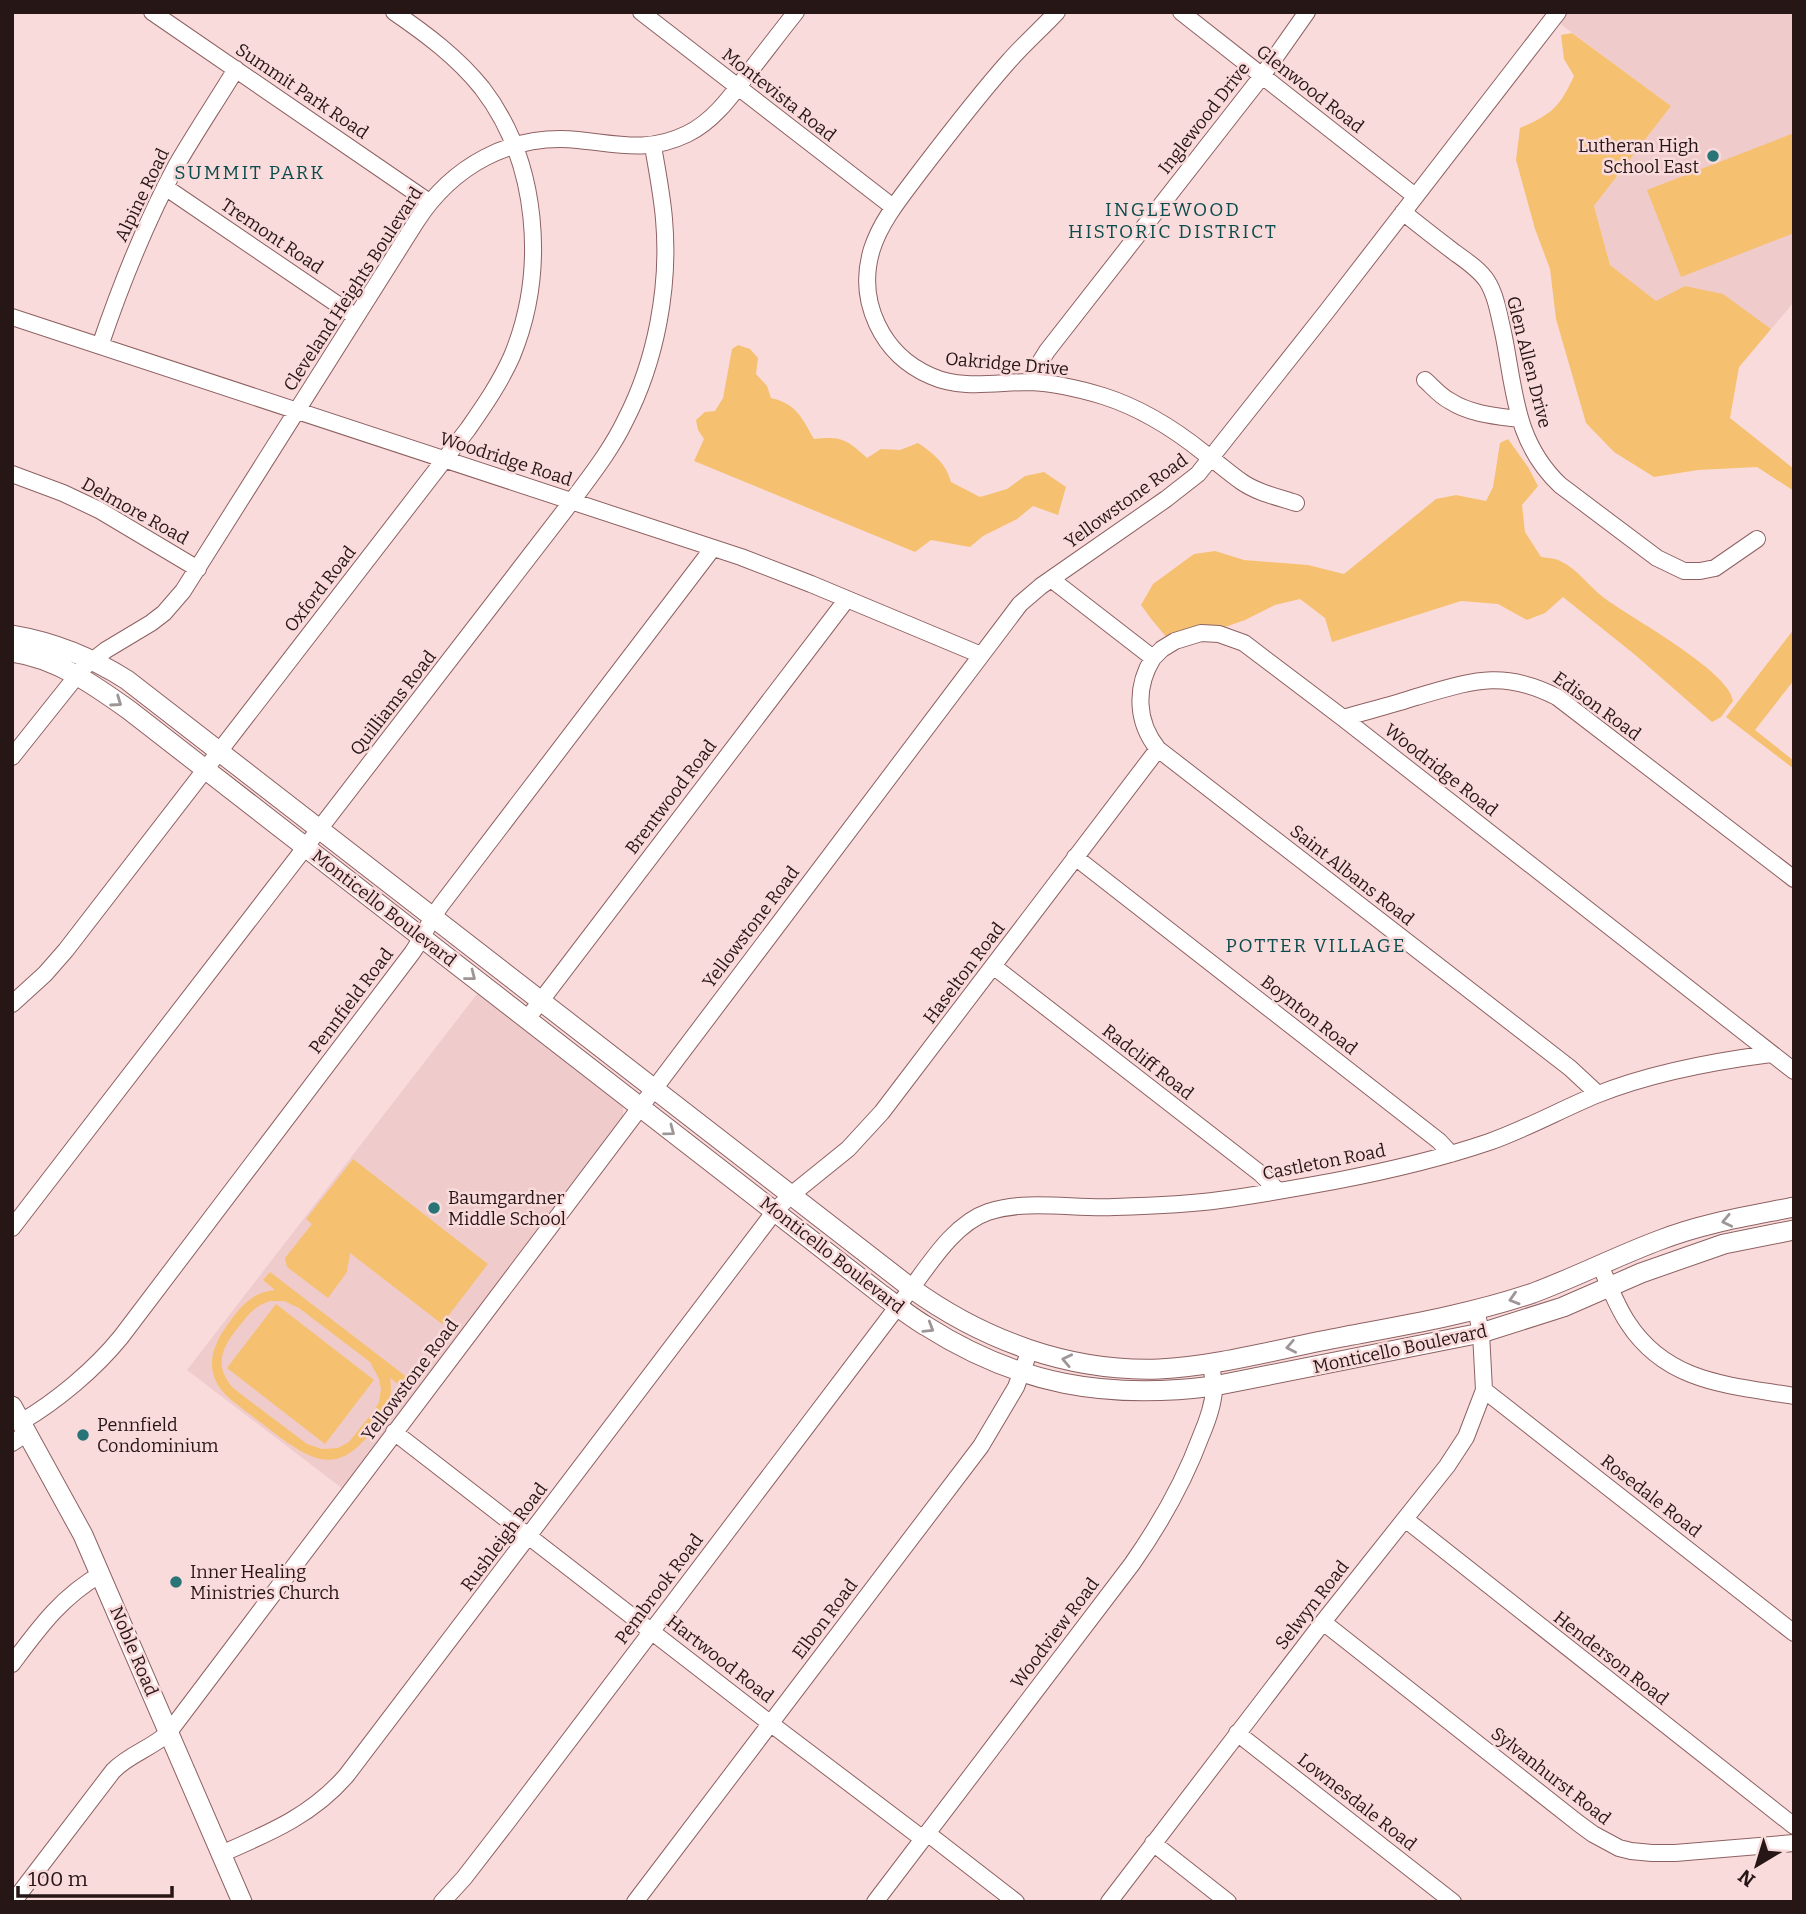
<svg xmlns="http://www.w3.org/2000/svg" width="1806" height="1914" viewBox="0 0 1806 1914" font-family="Bitter,serif">
<style>
.built{fill:#efcbcb}
.green{fill:#f5c170;fill-rule:evenodd}
.lines{fill:none;stroke-linecap:round;stroke-linejoin:round}
.minor-casing{stroke:#8e6162;stroke-width:18}
.major-casing{stroke:#8e6162;stroke-width:21}
.minor{stroke:#fff;stroke-width:16}
.major{stroke:#fff;stroke-width:19}
.oneway{stroke:#9e9696}
.poi-dot{fill:#297476;stroke:#fadbdb;stroke-width:2.5}
.labels{text-anchor:middle;dominant-baseline:central;stroke-width:5;stroke-linejoin:round;paint-order:stroke}
.street-label{font-size:18px;fill:#271616;stroke:#fadbdb}
.poi-label{font-size:18px;fill:#271616;stroke:#fadbdb;text-anchor:start}
.neighbourhood-label{font-size:19px;letter-spacing:2px;fill:#0c4c4e;stroke:#fadbdb}
</style>
<rect width="100%" height="100%" fill="#fadbdb"/>
<path class="built" d="M1567,12h227v290l-55,65 -129,-102 -16,-59 77,-100 -112,-83z
M480,990l140,110 3,6v12l-280,371 -156,-119z"/>
<path class="green" d="M1572,33l99,73 -77,100 16,59 46,36 29,-15 38,8 48,35 -32,38 -9,51 64,51v22l-37,-24 -59,3 -44,7 -40,-25 -28,-29 -30,-104 -6,-50 -15,-40 -19,-69 4,-32c32,-14 39,-20 54,-52l-10,-17 -3,-24z
M1794,133v100l-113,44 -34,-87z
M738,345l12,4 8,9 -2,16 11,12 4,12c26,6 31,20 43,41 28,-3 33,1 53,19l14,-9 19,1 18,-7c15,10 28,20 33,39l29,15 27,-8 18,-13 19,-4 22,15 -8,28 -25,-9 -16,13 -34,17 -13,11 -39,-7 -16,12 -221,-91 10,-22 -6,-9 -2,-10 9,-8 10,-1 8,-13 9,-49z
M1508,439l20,28 10,19 -16,19 3,27 16,25c7,1 16,1 21,5 15,7 28,25 41,35 26,20 127,74 130,104l-12,16 -9,5 -78,-68 -71,-57 -18,16 -18,7 -29,-16 -37,-3 -129,41 -7,-24 -25,-19 -25,6 -30,15 -26,9 -51,10 -16,-19 -11,-15 12,-21 41,-30 21,-3 29,9 64,5 36,9 92,-75 20,-4 30,6 7,-14 7,-44z
M1794,629v51l-39,50 39,31v8l-68,-52z
M353,1159l135,105 -46,60 -92,-71 -3,19 -19,26 -41,-31 -2,-9 27,-34 -6,-5z
M270,1272l138,106 -6,9 -12,-9c4,23 -6,37 -19,54 -34,45 -61,28 -98,0 -14,-11 -29,-22 -43,-33 -29,-26 -19,-53 1,-79 12,-16 23,-28 44,-30l-12,-10zM270,1301h14l15,7 71,54 9,17 2,10 -2,13 -6,10 -24,30 -11,6 -16,1 -15,-5 -74,-56c-19,-22 -12,-39 4,-59 10,-13 17,-23 33,-28z
M276,1304l98,76 -49,64 -98,-76z"/>
<g class="lines">
<g class="minor-casing">
<path id="minor" d="M152,12l277,190
M641,12l252,195
M1057,12c-16,17 -33,32 -48,49 -32,36 -61,74 -90,112 -18,24 -38,48 -47,76 -16,52 10,106 59,127 31,14 66,6 99,6 25,1 50,7 73,14 38,12 70,32 101,57 13,9 25,20 38,29 16,11 36,15 54,21
M1181,12l234,184
M165,187l191,130
M1403,212c17,14 34,27 51,40 11,8 25,17 33,29 9,14 12,34 16,51 12,58 11,109 57,153l97,73 27,13h16l15,-3 42,-29
M12,317l729,240 70,27 170,71
M100,346c21,-62 45,-122 76,-180 19,-33 40,-64 60,-97
M1425,380c8,7 15,16 25,21 20,13 46,15 69,18
M1033,382l6,-18 8,-13 215,-275 45,-64
M12,474l51,19 36,17 99,59
M1051,579l102,79 9,-9 13,-8 26,-8 18,1 25,9 99,75 451,353
M1153,658c-18,29 -17,64 5,91l412,319 28,26
M1343,718c24,-7 49,-13 73,-21 56,-16 86,-28 141,0l237,182
M12,757l71,-89 23,-18 45,-27 13,-10 19,-22 233,-369c36,-56 95,-89 162,-82 40,4 70,13 109,-6 27,-13 45,-39 63,-63 15,-19 30,-39 46,-59
M1075,857l364,284 12,13
M993,966l268,208 16,16
M12,1004l33,-30 21,-24 402,-521c16,-23 32,-46 44,-73 35,-85 27,-194 -30,-268 -25,-31 -56,-54 -88,-76
M527,1019l320,-420
M12,1228l560,-727c19,-26 39,-51 53,-80 31,-60 45,-134 39,-202 -2,-24 -7,-49 -11,-73
M1600,1265c9,20 16,40 28,58 39,60 101,62 166,73
M1484,1390l310,243
M21,1422c36,-21 74,-53 100,-85l291,-384c11,-16 18,-33 29,-48l272,-357
M394,1432l368,285 161,122
M12,1443l15,-10
M1405,1519l389,307
M1323,1622l255,201 15,11 26,14 12,3 21,2h23l119,-10
M12,1664c27,-36 49,-67 89,-90
M1237,1733l216,169
M927,1833l89,69
M1153,1843l75,59
M221,1854c48,-21 90,-38 125,-78l429,-565 16,-16 57,-46 34,-37 276,-363
M13,1902l100,-131c16,-17 40,-23 56,-39l851,-1128 21,-18 125,-87 32,-25 129,-163 231,-299
M442,1902l22,-24 41,-53 399,-527c22,-28 48,-74 84,-86 40,-13 84,-3 126,-5 35,-1 71,-2 106,-7 38,-5 77,-12 115,-19 52,-10 104,-22 154,-39 37,-13 71,-32 107,-47 52,-21 120,-34 175,-41
M635,1902l346,-456 35,-59 14,-37
M875,1902l257,-338c28,-40 52,-82 69,-128 6,-14 12,-30 13,-46 0,-9 -2,-18 -3,-27
M1109,1902l214,-280 124,-156 19,-29 18,-47 -3,-57 -5,-24"/>
</g>
<g class="major-casing">
<path id="major" d="M12,635c42,7 79,22 115,45l784,608c72,52 158,84 248,81 61,-3 123,-21 183,-32 64,-12 129,-23 191,-44 43,-16 84,-37 127,-53 43,-17 89,-24 134,-33
M12,652c44,6 82,33 117,58l753,585c15,11 29,22 44,31 93,59 181,74 288,60l267,-53 82,-26 78,-34 83,-29 70,-14
M12,1406l71,129 159,367"/>
</g>
<use href="#minor" class="minor"/>
<use href="#major" class="major"/>
</g>
<defs><path id="oneway-chevron" d="M-2-3.5L2.5 0L-2 3.5" fill="none" stroke-width="1.6" stroke-linecap="round" stroke-linejoin="round" transform="scale(1.75)"/></defs>
<g class="oneway">
<use href="#oneway-chevron" transform="translate(117 702) rotate(35)"/>
<use href="#oneway-chevron" transform="translate(471 976) rotate(38)"/>
<use href="#oneway-chevron" transform="translate(670 1131) rotate(37)"/>
<use href="#oneway-chevron" transform="translate(1727 1221) rotate(168)"/>
<use href="#oneway-chevron" transform="translate(1514 1299) rotate(163)"/>
<use href="#oneway-chevron" transform="translate(929 1328) rotate(32)"/>
<use href="#oneway-chevron" transform="translate(1291 1347) rotate(169)"/>
<use href="#oneway-chevron" transform="translate(1067 1360) rotate(-168)"/>
</g>
<g class="poi-dot">
<circle cx="1713" cy="156" r="7"/>
<circle cx="434" cy="1208" r="7"/>
<circle cx="83" cy="1435" r="7"/>
<circle cx="176" cy="1582" r="7"/>
</g>
<g class="labels">
<g class="street-label">
<text transform="translate(1310 89) rotate(38)">Glenwood Road</text>
<text transform="translate(302 91) rotate(34)">Summit Park Road</text>
<text transform="translate(779 95) rotate(38)">Montevista Road</text>
<text transform="translate(1204 118) rotate(-52)">Inglewood Drive</text>
<text transform="translate(142 195) rotate(-64)">Alpine Road</text>
<text transform="translate(272 236) rotate(34)">Tremont Road</text>
<text transform="translate(353 289) rotate(-57)">Cleveland Heights Boulevard</text>
<text transform="translate(1529 362) rotate(76)">Glen Allen Drive</text>
<text transform="translate(1007 364) rotate(5)">Oakridge Drive</text>
<text transform="translate(506 459) rotate(18)">Woodridge Road</text>
<text transform="translate(1126 501) rotate(-36)">Yellowstone Road</text>
<text transform="translate(135 511) rotate(29)">Delmore Road</text>
<text transform="translate(320 589) rotate(-52)">Oxford Road</text>
<text transform="translate(393 703) rotate(-52)">Quilliams Road</text>
<text transform="translate(1597 706) rotate(36)">Edison Road</text>
<text transform="translate(1441 770) rotate(38)">Woodridge Road</text>
<text transform="translate(671 797) rotate(-53)">Brentwood Road</text>
<text transform="translate(1352 875) rotate(38)">Saint Albans Road</text>
<text transform="translate(384 908) rotate(38)">Monticello Boulevard</text>
<text transform="translate(751 927) rotate(-53)">Yellowstone Road</text>
<text transform="translate(964 973) rotate(-53)">Haselton Road</text>
<text transform="translate(351 1001) rotate(-53)">Pennfield Road</text>
<text transform="translate(1309 1015) rotate(38)">Boynton Road</text>
<text transform="translate(1148 1062) rotate(38)">Radcliff Road</text>
<text transform="translate(1324 1162) rotate(-11)">Castleton Road</text>
<text transform="translate(832 1255) rotate(38)">Monticello Boulevard</text>
<text transform="translate(1400 1349) rotate(-12)">Monticello Boulevard</text>
<text transform="translate(410 1380) rotate(-53)">Yellowstone Road</text>
<text transform="translate(1651 1496) rotate(38)">Rosedale Road</text>
<text transform="translate(504 1537) rotate(-53)">Rushleigh Road</text>
<text transform="translate(659 1589) rotate(-53)">Pembrook Road</text>
<text transform="translate(1312 1605) rotate(-52)">Selwyn Road</text>
<text transform="translate(825 1619) rotate(-53)">Elbon Road</text>
<text transform="translate(1055 1633) rotate(-53)">Woodview Road</text>
<text transform="translate(134 1651) rotate(67)">Noble Road</text>
<text transform="translate(1611 1658) rotate(38)">Henderson Road</text>
<text transform="translate(720 1659) rotate(38)">Hartwood Road</text>
<text transform="translate(1551 1776) rotate(38)">Sylvanhurst Road</text>
<text transform="translate(1357 1802) rotate(38)">Lownesdale Road</text>
</g>
<g class="poi-label">
<text x="1699" y="146" text-anchor="end">Lutheran High<tspan x="1699" dy="21">School East</tspan></text>
<text x="448" y="1198">Baumgardner<tspan x="448" dy="21">Middle School</tspan></text>
<text x="97" y="1425">Pennfield<tspan x="97" dy="21">Condominium</tspan></text>
<text x="190" y="1572">Inner Healing<tspan x="190" dy="21">Ministries Church</tspan></text>
</g>
<g class="neighbourhood-label">
<text x="250" y="172">SUMMIT PARK</text>
<text x="1173" y="209">INGLEWOOD<tspan x="1173" dy="22">HISTORIC DISTRICT</tspan></text>
<text x="1316" y="945">POTTER VILLAGE</text>
</g>
</g>
<rect width="1806" height="1914" fill="none" stroke="#271616" stroke-width="28"/>
<g transform="translate(1757 1865) rotate(218)" stroke="#fadbdb" stroke-width="5" paint-order="stroke">
<path d="M0-5L12 26L0 18L-12 26Z" fill="#271616"/>
<text y="-10" font-size="19" font-weight="bold" text-anchor="middle" fill="#271616">N</text>
</g>
<path d="M18 1886v10h154v-10" fill="none" stroke="#271616" stroke-width="3.5"/>
<text x="28" y="1886" font-size="21" fill="#271616" stroke="#fadbdb" stroke-width="5" paint-order="stroke">100 m</text>
</svg>
